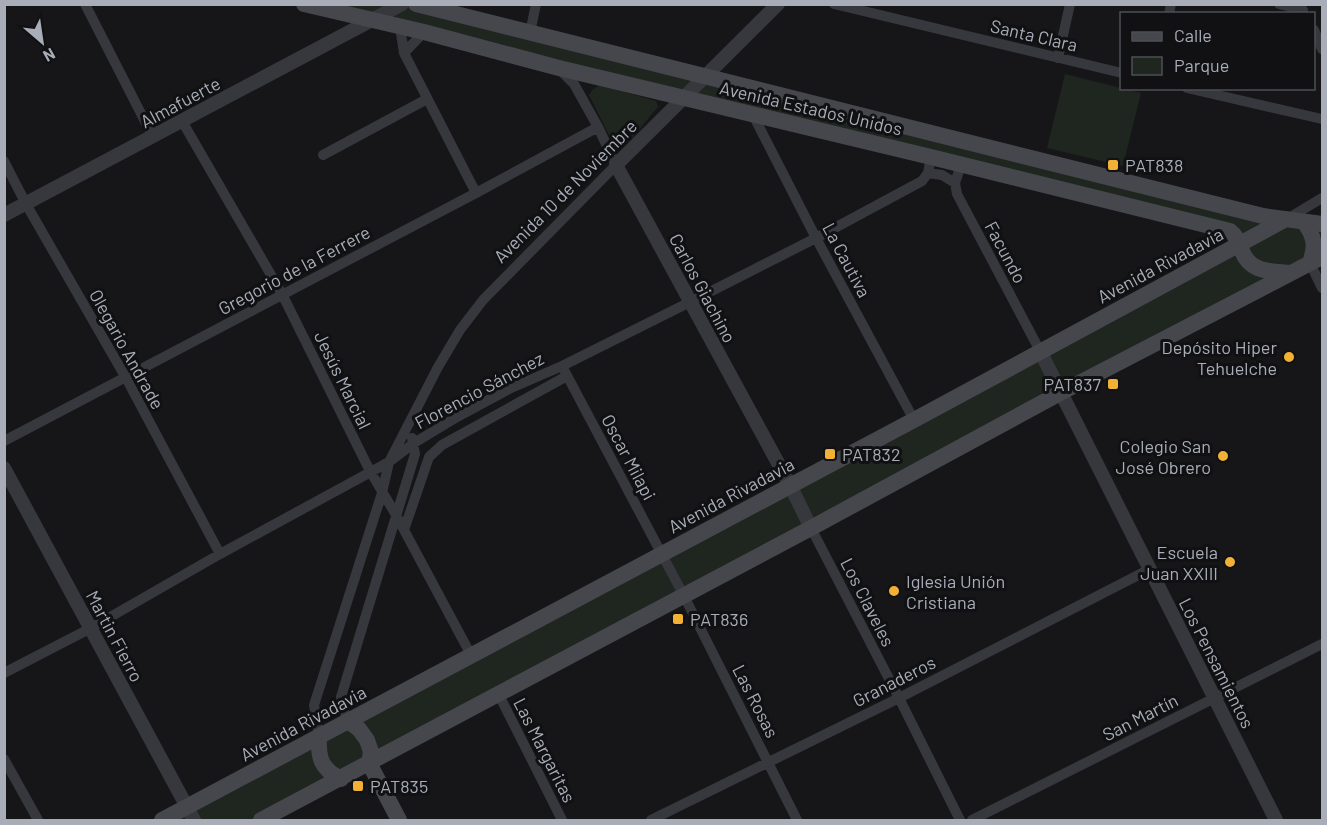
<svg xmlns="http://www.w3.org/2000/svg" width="1327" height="825" viewBox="0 0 1327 825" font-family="Barlow,sans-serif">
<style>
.green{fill:#1e261f}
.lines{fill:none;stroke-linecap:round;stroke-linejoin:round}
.minor{stroke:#37383d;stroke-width:10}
.tertiary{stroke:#37383d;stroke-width:14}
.secondary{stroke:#45474d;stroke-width:16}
.poi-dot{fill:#f2b134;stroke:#111113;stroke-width:2}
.labels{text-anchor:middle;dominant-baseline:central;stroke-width:6;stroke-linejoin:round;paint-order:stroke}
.street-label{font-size:18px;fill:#a8adb8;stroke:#111113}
.poi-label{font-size:18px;fill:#a8adb8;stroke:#111113;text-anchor:start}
</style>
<rect width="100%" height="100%" fill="#161618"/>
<path class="green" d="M304,5h127l891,219v33l-1061,563h-99l1077,-575 -4,-10z
M1065,74l76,19 -18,73 -76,-18z
M600,85l56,16 2,6c-13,13 -22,32 -39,41l-6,-5 -24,-48 4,-6z"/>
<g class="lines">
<path class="minor" d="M85,4l68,133
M834,4l288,69
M1279,4l24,6
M1169,14l2,-10
M400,27l4,26 72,140
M1314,30l8,19
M530,33l6,-29
M404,53l20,-21
M1058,58l12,-54
M1187,88l135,31
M752,113l64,125 98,182
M182,121l100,173 88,177 26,44 75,140
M323,155l104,-56
M4,161l22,43 100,174 94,176
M961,165l-6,18 2,11 83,157
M928,173l14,2 13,8
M1287,219l35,-21
M1310,263l12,25
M562,366l122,230 113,224
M4,441l472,-248 122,-66
M811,528l88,170 61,122
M404,530l25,-73 13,-12 125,-69
M4,673l87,-45 129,-74 169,-92 25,-19 43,-26 52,-28 53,-23 128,-64 126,-64 106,-57 6,-8 3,-16
M499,695l63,125
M349,722l-6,-13 -2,-12 74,-243 -3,-16
M319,737l-5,-32 68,-212 7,-31 49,-95 22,-37 23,-30 133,-135 -18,-38 -24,-43 -15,-15
M4,759l34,61
M651,820l248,-122 251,-129
M972,820l350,-176"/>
<path class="tertiary" d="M778,4l-162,161 174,320 21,43
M4,215l398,-211
M1040,351l236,469
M4,468l190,352"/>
<path class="secondary" d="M304,4l120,28 135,36 372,89 299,74c7,5 9,13 12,20 8,22 29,20 48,22
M416,4l847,212 59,8
M1304,222c11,15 12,24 6,41
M349,722l10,7 8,11 4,12 -2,11 30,57
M319,737c-1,21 2,32 22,42
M162,820l752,-400 372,-201
M261,820l550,-292 251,-136 260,-135"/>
</g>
<g class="poi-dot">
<rect x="1107" y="159" width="12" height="12" rx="3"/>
<circle cx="1289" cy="357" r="6"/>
<rect x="1107" y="378" width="12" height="12" rx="3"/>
<rect x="824" y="448" width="12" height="12" rx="3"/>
<circle cx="1223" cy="456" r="6"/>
<circle cx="1230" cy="562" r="6"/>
<circle cx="894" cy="591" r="6"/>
<rect x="672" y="613" width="12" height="12" rx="3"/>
<rect x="352" y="780" width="12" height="12" rx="3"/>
</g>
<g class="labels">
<g class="street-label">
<text transform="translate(1034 35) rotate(13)">Santa Clara</text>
<text transform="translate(180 102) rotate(-28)">Almafuerte</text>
<text transform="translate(811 108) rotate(13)">Avenida Estados Unidos</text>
<text transform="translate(565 191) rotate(-45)">Avenida 10 de Noviembre</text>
<text transform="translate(1006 252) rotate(62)">Facundo</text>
<text transform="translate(847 260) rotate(62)">La Cautiva</text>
<text transform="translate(1160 265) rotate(-28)">Avenida Rivadavia</text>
<text transform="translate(294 270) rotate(-28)">Gregorio de la Ferrere</text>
<text transform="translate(703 288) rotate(62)">Carlos Giachino</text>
<text transform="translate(127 349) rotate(61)">Olegario Andrade</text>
<text transform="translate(343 380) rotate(64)">Jesús Marcial</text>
<text transform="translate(479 390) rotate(-28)">Florencio Sánchez</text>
<text transform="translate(629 457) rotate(62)">Oscar Milapi</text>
<text transform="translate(731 495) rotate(-28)">Avenida Rivadavia</text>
<text transform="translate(868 602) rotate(63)">Los Claveles</text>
<text transform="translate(115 636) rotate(62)">Martin Fierro</text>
<text transform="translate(1217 663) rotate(63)">Los Pensamientos</text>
<text transform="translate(894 681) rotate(-27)">Granaderos</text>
<text transform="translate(756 701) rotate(63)">Las Rosas</text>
<text transform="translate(1140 717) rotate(-27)">San Martín</text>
<text transform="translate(303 723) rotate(-28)">Avenida Rivadavia</text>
<text transform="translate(545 750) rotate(63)">Las Margaritas</text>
</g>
<g class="poi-label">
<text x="1125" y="165">PAT838</text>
<text x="1277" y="347" text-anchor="end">Depósito Hiper<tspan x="1277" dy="21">Tehuelche</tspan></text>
<text x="1101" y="384" text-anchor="end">PAT837</text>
<text x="1211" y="446" text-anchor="end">Colegio San<tspan x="1211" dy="21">José Obrero</tspan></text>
<text x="842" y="454">PAT832</text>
<text x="1218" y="552" text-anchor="end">Escuela<tspan x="1218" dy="21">Juan XXIII</tspan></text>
<text x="906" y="581">Iglesia Unión<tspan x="906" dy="21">Cristiana</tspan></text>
<text x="690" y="619">PAT836</text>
<text x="370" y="786">PAT835</text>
</g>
</g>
<rect width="1327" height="825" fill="none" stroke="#a8adb8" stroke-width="12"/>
<rect x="1120" y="12" width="195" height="78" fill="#111113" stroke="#4d4f55" stroke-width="1.5"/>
<rect x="1132" y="32" width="30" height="9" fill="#45474d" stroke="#4d4f55" stroke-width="1.5"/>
<text x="1174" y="42" font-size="18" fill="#a8adb8">Calle</text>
<rect x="1132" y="57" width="30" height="18" fill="#1e261f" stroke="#4d4f55" stroke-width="1.5"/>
<text x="1174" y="72" font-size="18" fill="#a8adb8">Parque</text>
<g transform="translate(42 42) rotate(151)" stroke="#111113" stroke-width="4.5" paint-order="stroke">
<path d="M0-4.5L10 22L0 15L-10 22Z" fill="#a8adb8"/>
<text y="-9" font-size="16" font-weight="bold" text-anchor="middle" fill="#a8adb8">N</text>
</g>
</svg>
